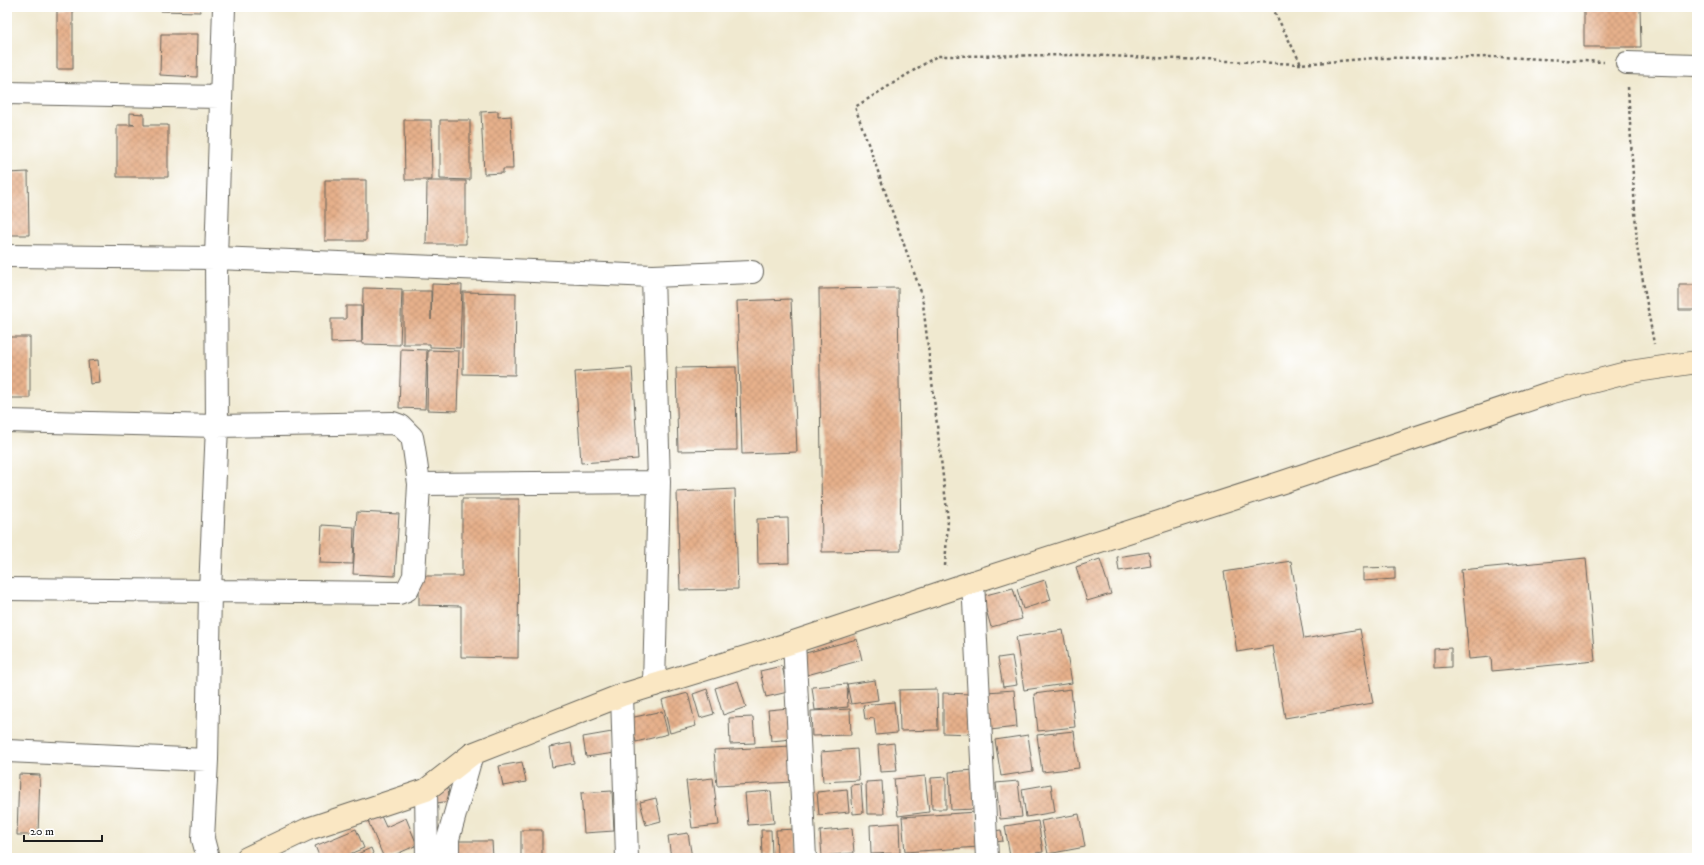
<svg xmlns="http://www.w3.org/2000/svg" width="1704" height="865" viewBox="0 0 1704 865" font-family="'IM FELL DW Pica',serif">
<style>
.building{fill:url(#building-cross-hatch)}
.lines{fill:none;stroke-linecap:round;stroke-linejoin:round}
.minor-casing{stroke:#66645b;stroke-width:24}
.secondary-casing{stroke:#66645b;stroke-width:24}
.path{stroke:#66645b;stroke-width:2.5;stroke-dasharray:3 3;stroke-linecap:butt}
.minor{stroke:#fff;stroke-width:22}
.secondary{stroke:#fae7c3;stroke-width:22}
</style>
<defs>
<pattern id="building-cross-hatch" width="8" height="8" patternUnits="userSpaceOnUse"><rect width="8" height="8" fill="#e6b08b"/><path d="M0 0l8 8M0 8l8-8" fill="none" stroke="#c59777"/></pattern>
</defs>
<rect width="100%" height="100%" fill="#fff"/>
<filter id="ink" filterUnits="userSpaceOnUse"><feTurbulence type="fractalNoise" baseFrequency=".025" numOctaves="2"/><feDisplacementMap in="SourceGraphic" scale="8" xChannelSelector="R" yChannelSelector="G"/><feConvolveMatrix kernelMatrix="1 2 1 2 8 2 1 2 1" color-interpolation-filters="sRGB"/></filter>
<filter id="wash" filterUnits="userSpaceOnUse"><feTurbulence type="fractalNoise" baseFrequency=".012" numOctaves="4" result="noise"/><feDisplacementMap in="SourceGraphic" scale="16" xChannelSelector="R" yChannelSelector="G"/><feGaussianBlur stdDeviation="0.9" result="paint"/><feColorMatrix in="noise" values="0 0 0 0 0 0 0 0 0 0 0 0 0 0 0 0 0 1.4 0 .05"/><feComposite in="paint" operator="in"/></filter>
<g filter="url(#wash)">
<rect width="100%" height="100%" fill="#f0e9d0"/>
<g id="blocks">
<path class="building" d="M161,7h39v5l-39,-1z
M1584,7h56l1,40h-57z
M57,10h16v59h-16z
M161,34h37l-1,43 -37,-2z
M498,111v6l13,-1 2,53h-10v4l-19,1 -3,-62z
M130,113l14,1v11h24v52h-51v-52h18l-5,-1z
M404,120h27l1,60h-27z
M440,120h30v60l-30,-1z
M28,172l1,63h-22v-62z
M325,180h41v61h-41z
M427,181h39v63h-40z
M432,284l30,1 -2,63 -30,-1v-3h-27v-53h28v29z
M1679,285h18v25h-18z
M363,288l39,1 -2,56 -38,-1z
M898,288l3,263 -79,1 -3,-263z
M463,292l53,1 -1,82 -52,-1z
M791,299l6,153 -55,2 -5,-153z
M346,306h15l1,36 -31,1v-24h15z
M7,337h23v61h-23z
M401,349l26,1 -2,59 -26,-1z
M428,350l31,1 -2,60 -30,-1z
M98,360l2,23 -10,1 -2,-23z
M736,367l1,83 -59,1 -2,-83z
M632,368l6,91 -57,4 -6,-91z
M735,489l3,100 -58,1 -3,-98z
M462,499h57l-1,159 -57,-1v-51l-42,-1v-29h43z
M357,512l42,2 -4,62 -42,-2z
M788,518l1,45 -31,1 -1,-45z
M322,525l32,2 -1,37 -33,-1z
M1149,552l2,14 -32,5 -2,-14z
M1586,558l9,103 -103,10 -1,-14 -22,2 -8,-89z
M1100,559l11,35 -24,7 -11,-34z
M1291,561l13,78 56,-10 13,74 -88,15 -12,-72 -36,6 -13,-80z
M1395,567v12l-32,2v-13z
M1045,580l6,20 -28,9 -6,-20z
M1013,588l9,31 -31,8 -9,-31z
M1063,630l9,53 -48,7 -8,-53z
M857,639l5,21 -55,15 -5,-21z
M1451,648v19l-17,1v-19z
M1012,656l5,29 -14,2 -5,-29z
M782,666l6,26 -22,5 -6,-26z
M875,680l3,20 -27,4 -4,-20z
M738,681l8,26 -23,8 -8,-27z
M847,684l1,23 -33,3 -3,-23z
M707,689l7,25 -14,4 -7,-24z
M937,689l1,41 -38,1 -1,-41z
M1071,689l4,38 -37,4 -4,-37z
M1014,690l3,37 -27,3 -3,-38z
M688,693l8,33 -26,7 -8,-33z
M943,693l29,1v40l-29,-1z
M894,702l3,31 -21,2 -2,-17 -9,1 -2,-14z
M789,708l3,31 -21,2 -3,-31z
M850,709l1,26 -39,1 -1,-25z
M662,711l6,23 -32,8 -6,-24z
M753,717l2,26 -25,1 -1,-26z
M1074,731l5,37 -37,4 -5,-37z
M612,732l3,21 -29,4 -3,-20z
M1028,735l5,36 -32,5 -6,-36z
M571,743l3,20 -22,4 -3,-20z
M894,743l3,28 -17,1 -2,-27z
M791,746l2,36 -76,4 -3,-36z
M857,749l2,31 -36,2 -2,-30z
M522,762l4,20 -23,4 -4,-20z
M975,770l1,39 -25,1 -2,-38z
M19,774l21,1 -2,60h-21z
M925,776l4,36 -31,4 -4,-37z
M946,777v32h-14l-1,-31z
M713,778l6,47 -27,3 -6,-47z
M882,781l2,33h-17l-1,-32z
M1018,781l4,36 -22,2 -4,-36z
M861,784l2,29 -10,1 -2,-29z
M1051,784l4,28 -29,5 -4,-28z
M448,788l2,13 -13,2 -2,-12z
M847,789l2,23 -30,3 -2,-23z
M612,791l2,40 -30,2 -3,-40z
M771,791l3,32 -26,2 -3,-32z
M656,798l5,23 -15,4 -6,-23z
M976,812l3,35 -74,5 -3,-35z
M1079,814l6,33 -37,7 -7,-33z
M381,816l5,11 20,-9 11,27 -29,13h-4l-16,-37z
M1038,821l5,31 -33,5 -5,-31z
M899,823l1,30 -29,1 -1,-29z
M852,828l2,25 -32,3 -2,-25z
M356,829l8,19 -19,8 1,2h-26l-5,-12z
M796,829l1,26 -20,2 -1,-27z
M521,830h21v28h-21z
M761,830h10l1,26h-10z
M1001,830l2,11 -7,1 -2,-11z
M688,833l4,25h-21l-3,-22z
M457,841h35l1,17h-36z
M371,848l4,10h-26z"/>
</g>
</g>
<g filter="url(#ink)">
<use href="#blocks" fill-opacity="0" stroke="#66645b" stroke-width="1"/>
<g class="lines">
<g class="minor-casing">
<path id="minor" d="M1627,63l70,2
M7,93l213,4
M7,256l209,2 437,18 99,-4
M653,276l6,206 -5,203
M7,421l210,5 176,-3 8,3 11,11 2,11 5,36 -5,92 -7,14 -8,3 -392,-4
M419,484l240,-2
M973,582l14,276
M794,642l11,216
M622,695l5,163
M7,751l200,9
M426,790l1,68
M208,858l-5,-19 4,-79 3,-169 7,-165 -1,-168 8,-251
M448,858v-19l24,-85"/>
</g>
<g class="secondary-casing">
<path id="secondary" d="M247,858l61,-29 118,-39 46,-36 150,-59 172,-53 179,-60 310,-100 266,-89 81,-21 67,-10"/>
</g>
<path class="path" d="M1272,7l29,57 74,-6 126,-1 103,5
M1628,87l9,160 17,97
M945,566l3,-46 -26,-225 -67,-188 82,-51 146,-1 218,9"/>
<use href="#minor" class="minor"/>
<use href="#secondary" class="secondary"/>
</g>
</g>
<rect width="1704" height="865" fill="none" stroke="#fff" stroke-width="24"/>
<path d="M24 835v6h78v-6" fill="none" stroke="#1c1c1c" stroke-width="2"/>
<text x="30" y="835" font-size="12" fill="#1c1c1c" stroke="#ffffff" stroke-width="3" paint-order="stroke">20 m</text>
</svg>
